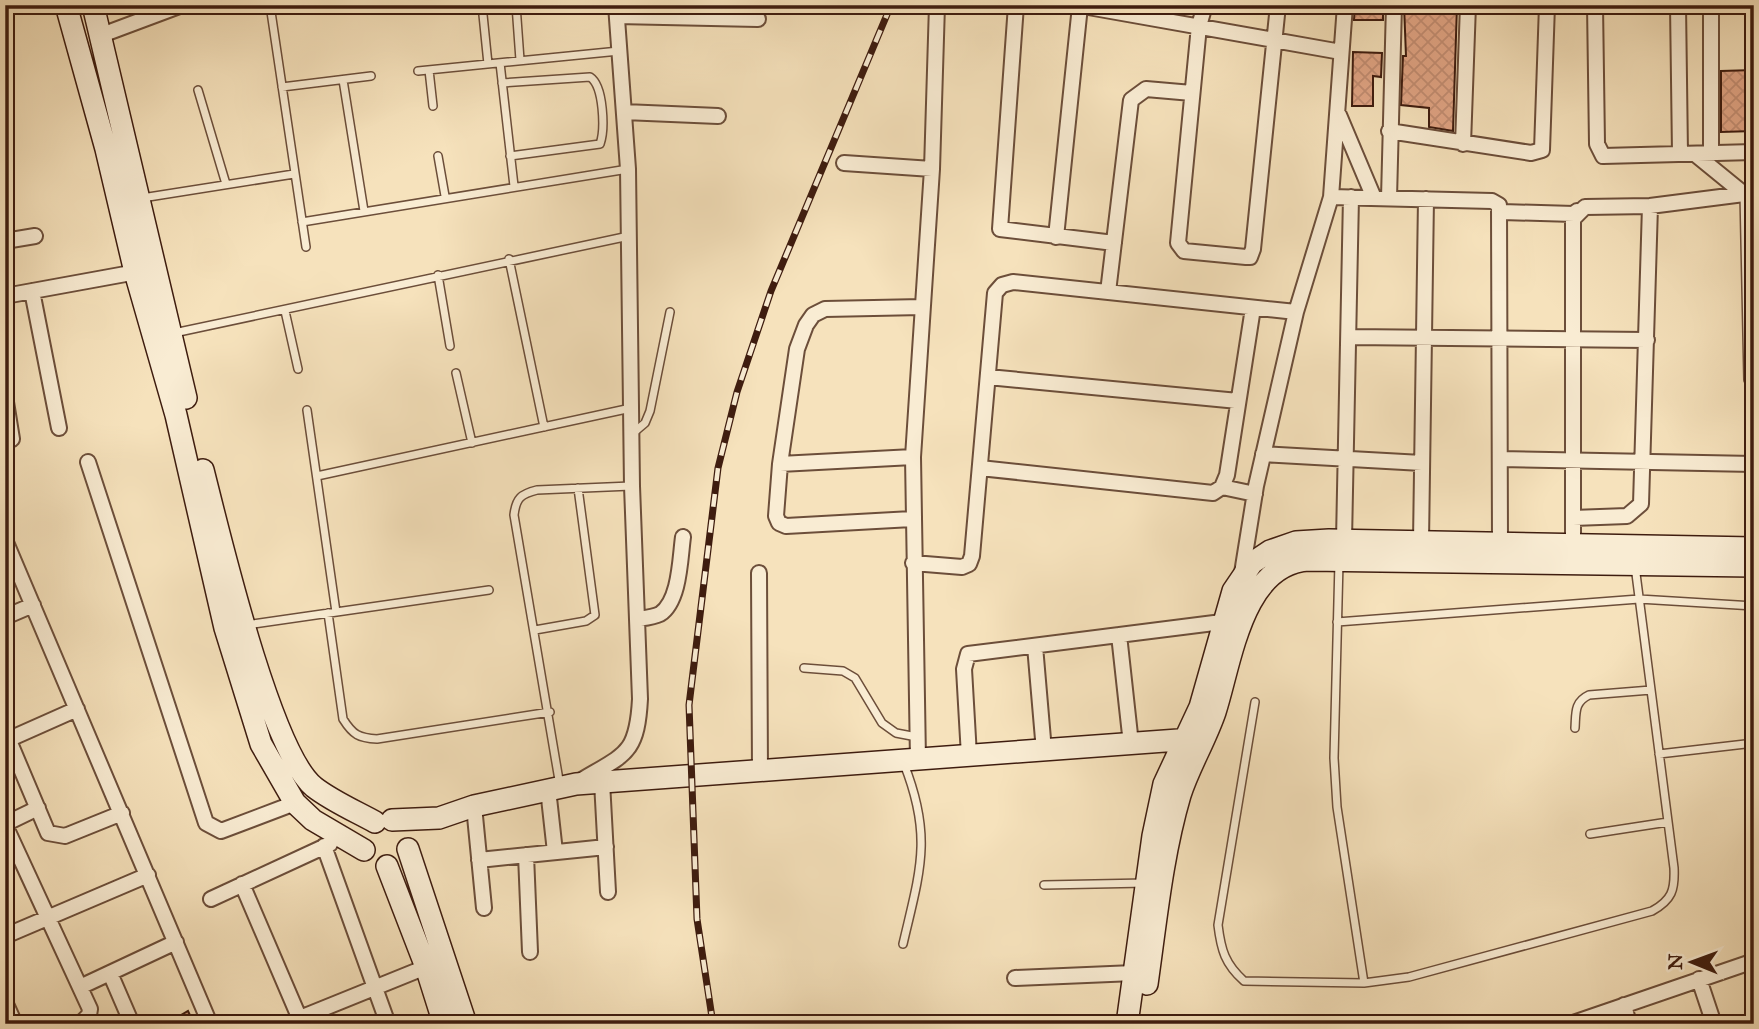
<svg xmlns="http://www.w3.org/2000/svg" width="1759" height="1029" viewBox="0 0 1759 1029" font-family="'IM FELL Great Primer',serif">
<style>
.building{fill:url(#building-cross-hatch);stroke:#3e1c0f;stroke-width:2}
.lines{fill:none;stroke-linecap:round;stroke-linejoin:round}
.service-casing{stroke:#6c4e3a;stroke-width:10}
.minor-casing{stroke:#6c4e3a;stroke-width:18}
.secondary-casing{stroke:#3e1c0f;stroke-width:24}
.service{stroke:#f9ecd3;stroke-width:7}
.minor{stroke:#f9ecd3;stroke-width:14}
.secondary{stroke:#f9ecd3;stroke-width:21}
.rail-casing{stroke:#3e1c0f;stroke-width:7}
.rail{stroke:#f9ecd3;stroke-width:4.5;stroke-dasharray:13;stroke-linecap:butt}
</style>
<defs>
<pattern id="building-cross-hatch" width="8" height="8" patternUnits="userSpaceOnUse" patternTransform="scale(1.75)"><rect width="8" height="8" fill="#e1a585"/><path d="M0 0l8 8M0 8l8-8" fill="none" stroke="#c28d72"/></pattern>
</defs>
<rect width="100%" height="100%" fill="#f6e2bc"/>
<filter id="stains"><feTurbulence type="fractalNoise" baseFrequency=".00286" numOctaves="4"/><feColorMatrix values="0 0 0 0 .2 0 0 0 0 .09 0 0 0 0 .02 0 0 0 .5 -.17"/></filter>
<radialGradient id="worn" r=".72"><stop offset=".6" stop-color="#630" stop-opacity="0"/><stop offset="1" stop-color="#630" stop-opacity=".3"/></radialGradient>
<path class="building" d="M1355,5h28v15h-29z
M1404,5h53l-4,126 -24,-4v-19l-28,-3 2,-49h3z
M1353,52l29,1 -1,24 -8,-1v30h-21z
M1754,70v61l-33,1v-61z
M188,1011l6,13h-28z"/>
<g class="lines">
<g class="service-casing">
<path id="service" d="M270,5l36,242
M482,5l6,59
M516,5l4,55
M516,6l16,-1
M500,63l14,123
M429,70l4,36
M418,71l201,-20
M343,80l21,131
M502,83l88,-6c14,9 15,53 10,67l-90,12
M282,87l89,-11
M198,90l28,94
M438,156l7,40
M1744,194l4,186
M142,198l152,-24
M302,222l326,-53
M509,259l35,168
M438,275l12,71
M285,311l13,58
M174,333l455,-97
M456,373l16,70
M307,410l29,202
M632,434l13,-11 5,-12 20,-99
M317,476l314,-68
M1339,562l-5,196 3,49 27,176
M328,613l15,106c10,16 16,19 34,20l173,-27
M1337,622l302,-23 115,7
M246,625l243,-35
M535,630l51,-9 9,-6 -17,-127
M804,668l39,3 12,7 27,45 14,10 21,4
M1255,702l-37,223c3,25 7,39 26,56l120,2 45,-6 243,-66c20,-11 23,-21 22,-43l-39,-302
M1575,728c1,-15 -1,-26 14,-33l62,-5
M1659,754l95,-11
M560,786l-46,-271c2,-17 7,-21 23,-25l94,-4
M1590,834l78,-12
M1044,885l102,-2
M903,944c17,-73 30,-107 1,-180"/>
</g>
<g class="minor-casing">
<path id="minor" d="M1016,5l-16,224 114,14
M1077,5l264,47
M1205,5l-6,21 -21,217 6,8 62,6h4l3,-8 25,-244
M1595,5l2,139 6,12 151,-4
M1678,5l2,149
M617,16l141,3
M99,36l83,-31
M624,112l94,4
M1339,115l35,83
M1389,131l142,22 11,-3 5,-145
M1463,144l5,-139
M1711,153v-148
M1695,154l49,40 10,3
M844,163l88,6
M1331,197l161,4 7,4 1,340
M1389,198l5,-193
M1502,212l72,2 3,-3
M1056,237l24,-231
M5,241l30,-5
M32,291l27,137
M1108,292l23,-192 15,-11 46,4
M5,296l137,-25
M1350,337l297,3
M988,377l250,24
M5,396l7,43
M1263,454l159,9
M1500,459l254,5
M88,462l118,361 15,8 74,-28
M780,464l133,-7
M980,468l233,25 9,-6 5,-12 26,-167
M1222,487l33,7
M1573,518l54,-2 14,-12 9,-298
M912,519l-126,7 -7,-3 -3,-7 4,-52 17,-115 9,-24 7,-10 12,-6 97,-2
M5,540l205,484
M1344,540l7,-343
M1421,541l5,-342
M1573,546v-327l12,-12 65,-1 94,-12
M913,563l49,4 7,-3 3,-8 23,-263 7,-8 11,-3 283,30
M759,573l1,198
M1242,573l14,-87 40,-174 35,-115 14,-192
M5,617l28,-12
M638,619c7,-1 16,-2 22,-5 20,-13 20,-56 23,-77
M1119,635l12,109
M1035,646l9,105
M5,731l43,102 17,3 57,-23
M5,741l72,-32
M969,756l-5,-87 4,-15 254,-32
M918,760l-5,-303 19,-288 5,-164
M580,781c45,-27 57,-26 60,-82l-8,-213 -4,-317 -12,-164
M602,782l6,110
M548,789l7,63
M474,806l10,102
M5,824l33,-16
M5,825l85,184 -1,6 -9,9
M324,846l64,178
M526,855l4,97
M479,860l127,-13
M242,884l60,140
M211,899l119,-55
M5,936l143,-61
M110,973l22,51
M1015,978l119,-5
M1699,979l15,45
M80,987l96,-45
M5,1002l10,22
M1624,1005l5,19
M285,1024l141,-57
M1570,1024l184,-63"/>
</g>
<g class="secondary-casing">
<path id="secondary" d="M66,5l40,144 29,123 41,143 49,213 36,116 34,59 18,17 51,30
M93,5l93,393
M203,470c16,63 67,281 111,317 18,14 41,24 61,35
M392,820l47,-2 35,-12 102,-22 616,-45
M408,849l58,175
M387,866l39,101 18,57
M1147,984c9,-63 15,-128 33,-189 9,-28 25,-54 35,-83 16,-49 27,-149 94,-152l445,6
M1127,1024l26,-188 11,-52 36,-77 33,-116 19,-28 18,-12 26,-9 33,-2 425,8"/>
</g>
<use href="#service" class="service"/>
<use href="#minor" class="minor"/>
<use href="#secondary" class="secondary"/>
<g class="rail-casing">
<path id="rail" d="M713,1024l-16,-105 -8,-214 29,-237 19,-76 34,-101 120,-286"/>
</g>
<use href="#rail" class="rail"/>
</g>
<rect width="1759" height="1029" fill="none" stroke="#f6e2bc" stroke-width="28"/>
<rect x="7" y="7" width="1745" height="1015" fill="none" stroke="#3e1c0f" stroke-width="3.5"/>
<rect x="14" y="14" width="1731" height="1001" fill="none" stroke="#3e1c0f" stroke-width="2"/>
<g transform="translate(1692 962) rotate(271)" stroke="#f9ecd3" stroke-width="5" paint-order="stroke">
<path d="M0-5L12 26L0 18L-12 26Z" fill="#3e1c0f"/>
<text y="-10" font-size="19" font-weight="bold" text-anchor="middle" fill="#3e1c0f">N</text>
</g>
<rect width="100%" height="100%" filter="url(#stains)"/>
<rect width="100%" height="100%" fill="url(#worn)"/>
</svg>
